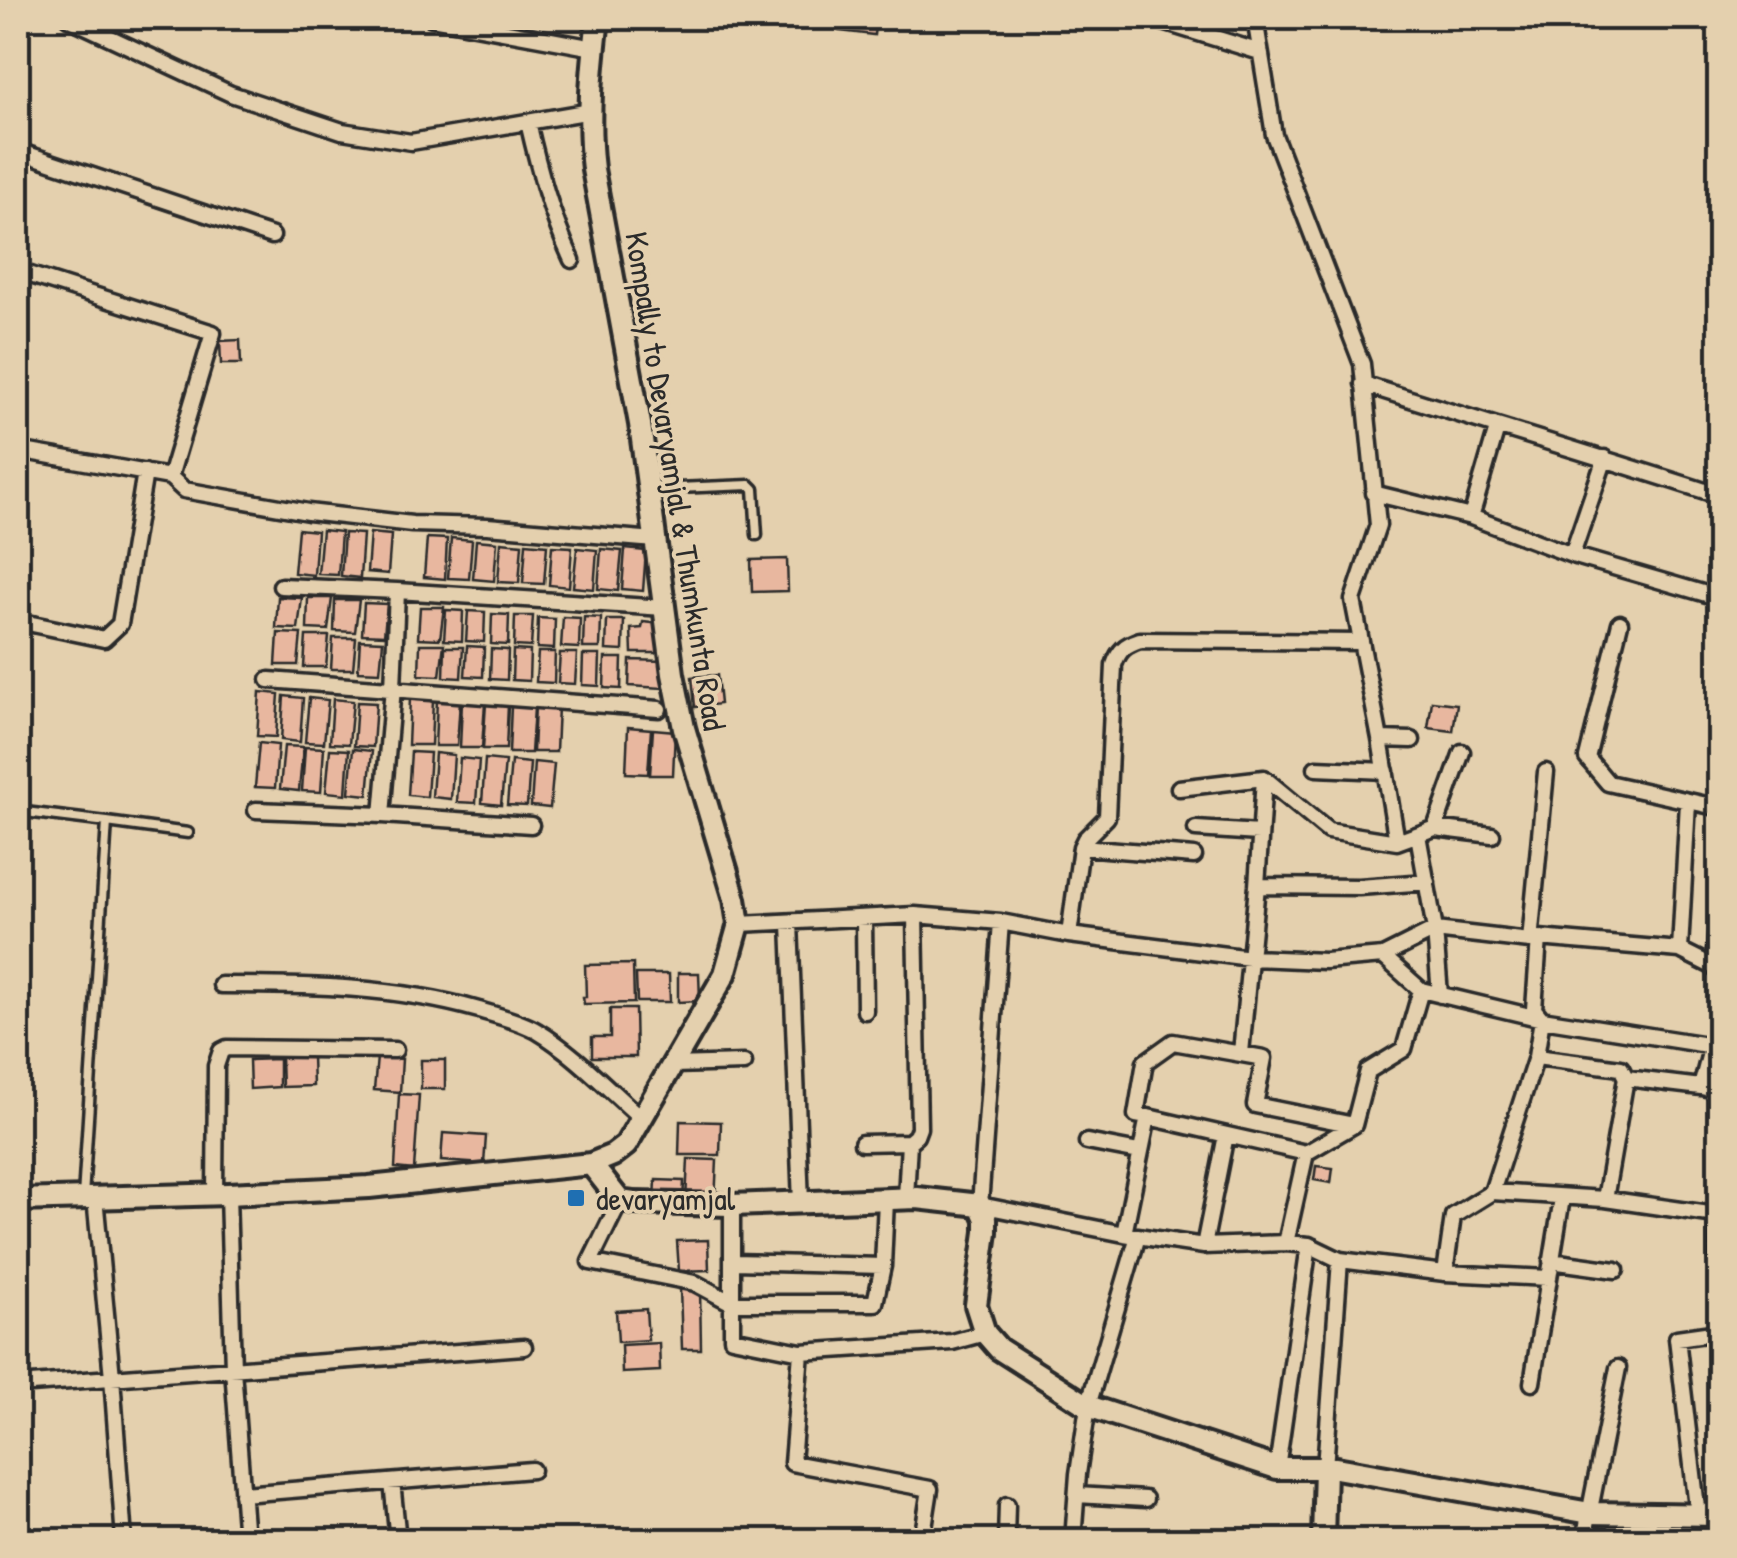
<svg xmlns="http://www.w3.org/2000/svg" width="1737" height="1558" viewBox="0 0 1737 1558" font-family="'Patrick Hand',sans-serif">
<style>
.building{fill:#e8b79f;stroke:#2b2b2b;stroke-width:2.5}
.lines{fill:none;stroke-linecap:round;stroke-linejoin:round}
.lane-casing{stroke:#2b2b2b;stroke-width:15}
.street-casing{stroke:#2b2b2b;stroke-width:21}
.secondary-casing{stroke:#2b2b2b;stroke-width:28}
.lane{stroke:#e4d0ae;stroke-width:8}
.street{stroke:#e4d0ae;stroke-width:14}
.secondary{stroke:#e4d0ae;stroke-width:20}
.poi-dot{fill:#1f6fb2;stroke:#e4d0ae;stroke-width:4}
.labels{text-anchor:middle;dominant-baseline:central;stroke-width:8;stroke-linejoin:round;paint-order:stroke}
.street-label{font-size:32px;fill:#2b2b2b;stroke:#e4d0ae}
.poi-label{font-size:32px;fill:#2b2b2b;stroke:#e4d0ae;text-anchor:start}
</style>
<rect width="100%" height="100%" fill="#e4d0ae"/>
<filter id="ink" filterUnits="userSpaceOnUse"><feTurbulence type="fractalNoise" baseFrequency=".01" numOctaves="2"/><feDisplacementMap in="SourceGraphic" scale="20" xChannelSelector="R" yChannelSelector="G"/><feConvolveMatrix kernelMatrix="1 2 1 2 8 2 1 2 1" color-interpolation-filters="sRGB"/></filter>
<g filter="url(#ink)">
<path class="building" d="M840,18h36l-2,17 -35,-4z
M240,340l1,24h-20l-1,-23z
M298,529l19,2 -3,44 -20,-2z
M322,530l19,2 -3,43 -20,-1z
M344,533l19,1 -3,44 -19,-2z
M370,533l21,2 -3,39 -21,-2z
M427,538l20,1 -2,40 -21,-2z
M451,538l21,2 -3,39 -21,-1z
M476,540l21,2 -3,39 -21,-2z
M501,542l21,2 -3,39 -21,-1z
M526,543l21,2 -3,39 -21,-1z
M552,546l20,1 -3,40 -20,-2z
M577,548l20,2 -3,39 -21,-2z
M601,549l21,2 -4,40 -20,-2z
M625,549l21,2 -3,40 -21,-2z
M787,559l1,32 -36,1 -1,-32z
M278,597l24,1 -4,31 -22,-1z
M308,598h24l-4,32 -21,-1z
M335,600h24l-4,32 -21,-1z
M364,603l23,1 -3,31 -22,-1z
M420,607h24l-4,32 -22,-1z
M446,610l17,1 -1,30 -18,-1z
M468,611l17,1 -1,30 -18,-1z
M492,614l17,1 -1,30 -17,-1z
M515,616h18l-2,31 -17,-1z
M563,617l17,1 -1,30 -18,-1z
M584,617l17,1 -1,30h-17z
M538,618l17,1 -1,30 -17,-1z
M607,620h17l-1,31 -17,-1z
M643,622l19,2 -2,29h-28l-1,-24 11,-1z
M278,633l23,1 -3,31h-22z
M306,636h23l-3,31h-22z
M333,638h23l-3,31h-22z
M360,640l23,1 -3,31 -22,-1z
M420,644h24l-4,32 -21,-1z
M467,646l17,1 -1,30 -18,-1z
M445,647h18l-2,31 -17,-1z
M491,649l17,1 -1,30 -17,-1z
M513,650l17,1 -1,30 -17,-1z
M538,652h17l-1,31 -18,-1z
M560,653h17l-2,31 -17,-1z
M583,655h17l-1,31 -17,-1z
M605,658h17l-1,31 -17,-1z
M630,660l35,1 -2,27 -34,-2z
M717,675l3,29 -25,3 -3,-30z
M260,692l19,2 -3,43 -19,-1z
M284,696l19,2 -3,44 -19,-2z
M309,698l19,2 -4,43 -19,-1z
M410,698l23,2 -2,45h-23z
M333,699l20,2 -4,43 -19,-1z
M437,699l23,2 -3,45h-22z
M1432,701l25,3 -4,27 -25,-3z
M357,702l19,1 -3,44 -19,-1z
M462,702l23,1 -3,45h-22z
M486,703l22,2 -2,44h-23z
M535,705l23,2 -2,45h-23z
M511,706l23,2 -3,45h-22z
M628,727l23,2 -3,45 -22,-1z
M653,729l22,2 -2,44h-23z
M259,743l19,2 -3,43 -20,-1z
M284,746l19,1 -4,44 -19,-2z
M305,747l19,1 -3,44 -19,-1z
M330,749l19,1 -3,44 -20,-2z
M353,749l19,2 -4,44 -19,-2z
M411,752l19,1 -3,44 -19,-2z
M435,753l19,2 -3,44 -19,-2z
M460,758l19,2 -3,43 -19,-1z
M485,759l20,2 -4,44 -19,-2z
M511,761l19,2 -3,43 -20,-1z
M534,762l20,2 -4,44 -19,-2z
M633,964l1,39 -50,1 -1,-7h3l-1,-32z
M678,973h21l1,28 -22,1z
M636,974h33l1,28h-33z
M610,1009h25l1,48h-44v-20h18z
M312,1056l1,30 -31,1 -1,-30z
M377,1057l25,2 -2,33 -26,-2z
M279,1059v28l-29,2 -1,-29z
M421,1060h24v29h-24z
M399,1094l20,1 -5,75 -19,-2z
M680,1121l41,1 -1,33h-41z
M443,1133l43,3 -2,28 -43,-3z
M688,1159l29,1 -2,42 -29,-1z
M1316,1166l17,2 -2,15 -17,-3z
M656,1180l28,1 -1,21 -28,-1z
M708,1240l1,30 -30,1 -2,-30z
M700,1287l1,62h-19l-2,-61z
M646,1309l2,31 -30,2 -2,-31z
M659,1343l1,28 -38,2 -1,-28z"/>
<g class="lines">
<g class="lane-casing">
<path id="lane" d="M652,489l98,-4 4,4 3,46
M25,812l82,10 -24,375
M107,822l81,11"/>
</g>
<g class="street-casing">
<path id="street" d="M68,18l163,76 111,37 69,11 180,-31
M432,18l162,30
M1150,18l110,34
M1255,18l19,117 88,229 16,161 -25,75 27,139 17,103
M528,122c11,48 23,93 44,138
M18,151l254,85
M18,271l195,62 -43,144 -152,-27
M1363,384c118,38 238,73 357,112
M170,477l14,13 124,22 104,12 75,2 168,14
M1373,493l98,24 101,38 148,43
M1471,517l26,-89
M1572,555l33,-97
M281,586l116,5
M18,621l86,18 16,-15 25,-152
M1620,623l-33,135 21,25 112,25
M269,680l390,29
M1380,739l32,1
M1316,768l70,3
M1179,788l85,-10 64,53 69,11 38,-14 57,7
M256,810l126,5 11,-127 4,-97 268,17
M382,815l149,10
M1435,828l27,-76
M1196,829l63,4
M1418,835l17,95 5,65
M1081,847l113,9
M1257,886l102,1 68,-5
M864,918l1,93
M1001,922l-21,283 144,29 80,12 82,-3 23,2 31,15 105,13 104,5
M790,923l11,280
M739,924l176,-9 86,7 68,13 181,23 75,3 58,-5 38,34 121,29 178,28
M1069,935l12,-88 4,-8 22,-22 7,-152c5,-15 11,-20 26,-25l221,2
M1530,941l16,-169
M1680,950l8,-148
M1383,956l52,-26 95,11 9,-3 141,12 40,20
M1714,968l6,-92
M221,985c87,0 174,1 258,25 19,6 41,11 58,21 37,22 72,59 105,88
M1241,1053l16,-167 7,-108
M1536,1057l85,11 5,10 75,9 19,4
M673,1065l71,-2
M1701,1087l11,-42
M1148,1117l-12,-2 9,-53 28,-20 91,16 -9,47 99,20
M1087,1142l52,10
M862,1143l47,-1
M1492,1192l113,7 111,16 4,-4
M228,1194l5,175 13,171
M215,1195l1,-129 5,-15 6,-3 168,2
M95,1197l17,180 12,163
M1720,1197l-4,18 4,118
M906,1198l3,-56 7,-6 3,-8 -4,-213
M1605,1199l21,-121
M620,1201l-30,61 105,21 37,20h143l8,-37 3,-66
M732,1205v133l69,14 151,-10 33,-9
M1124,1234l24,-117 158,36
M1286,1243l20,-90 48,-28 14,-54 36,-22 17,-59
M1204,1246l22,-111
M1551,1261l65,9
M733,1262l150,4
M1445,1273l8,-57 39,-24 44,-135 6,-38 -8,-10 5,-71
M801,1352l-9,111 138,26 -8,51
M1532,1383l30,-185
M18,1385l506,-38
M1277,1468l32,-223
M1325,1468l15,-208
M392,1482l6,58
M242,1494l290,-24
M1077,1495l68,4
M1698,1516l-21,-178 42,-6
M1006,1540l1,-35
M1073,1540l5,-66 10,-68 50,-170
M1584,1540l34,-172"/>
</g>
<g class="secondary-casing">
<path id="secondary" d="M591,1164l29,37 14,2 98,2 185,-7 63,7 6,14v13l-10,73 9,28 14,16 89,57 189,62h59l254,45 130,2
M18,1200l210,-6 141,-7 222,-23 22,-9 13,-10 99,-171 14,-50 -4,-25 -51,-171 -11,-54 -33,-250 -47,-255c-6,-50 -1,-101 5,-151
M1323,1540l2,-72"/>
</g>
<use href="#lane" class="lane"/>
<use href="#street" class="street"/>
<use href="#secondary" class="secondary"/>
</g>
</g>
<rect class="poi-dot" x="566" y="1188" width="20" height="20" rx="5"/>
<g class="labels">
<g class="street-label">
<text transform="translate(676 481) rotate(81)">Kompally to Devaryamjal &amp; Thumkunta Road</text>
</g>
<g class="poi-label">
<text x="596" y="1198">devaryamjal</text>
</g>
</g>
<rect width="1737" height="1558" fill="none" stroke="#e4d0ae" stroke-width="60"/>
<rect x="30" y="30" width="1677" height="1498" fill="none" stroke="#2b2b2b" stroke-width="4" filter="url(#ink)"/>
</svg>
